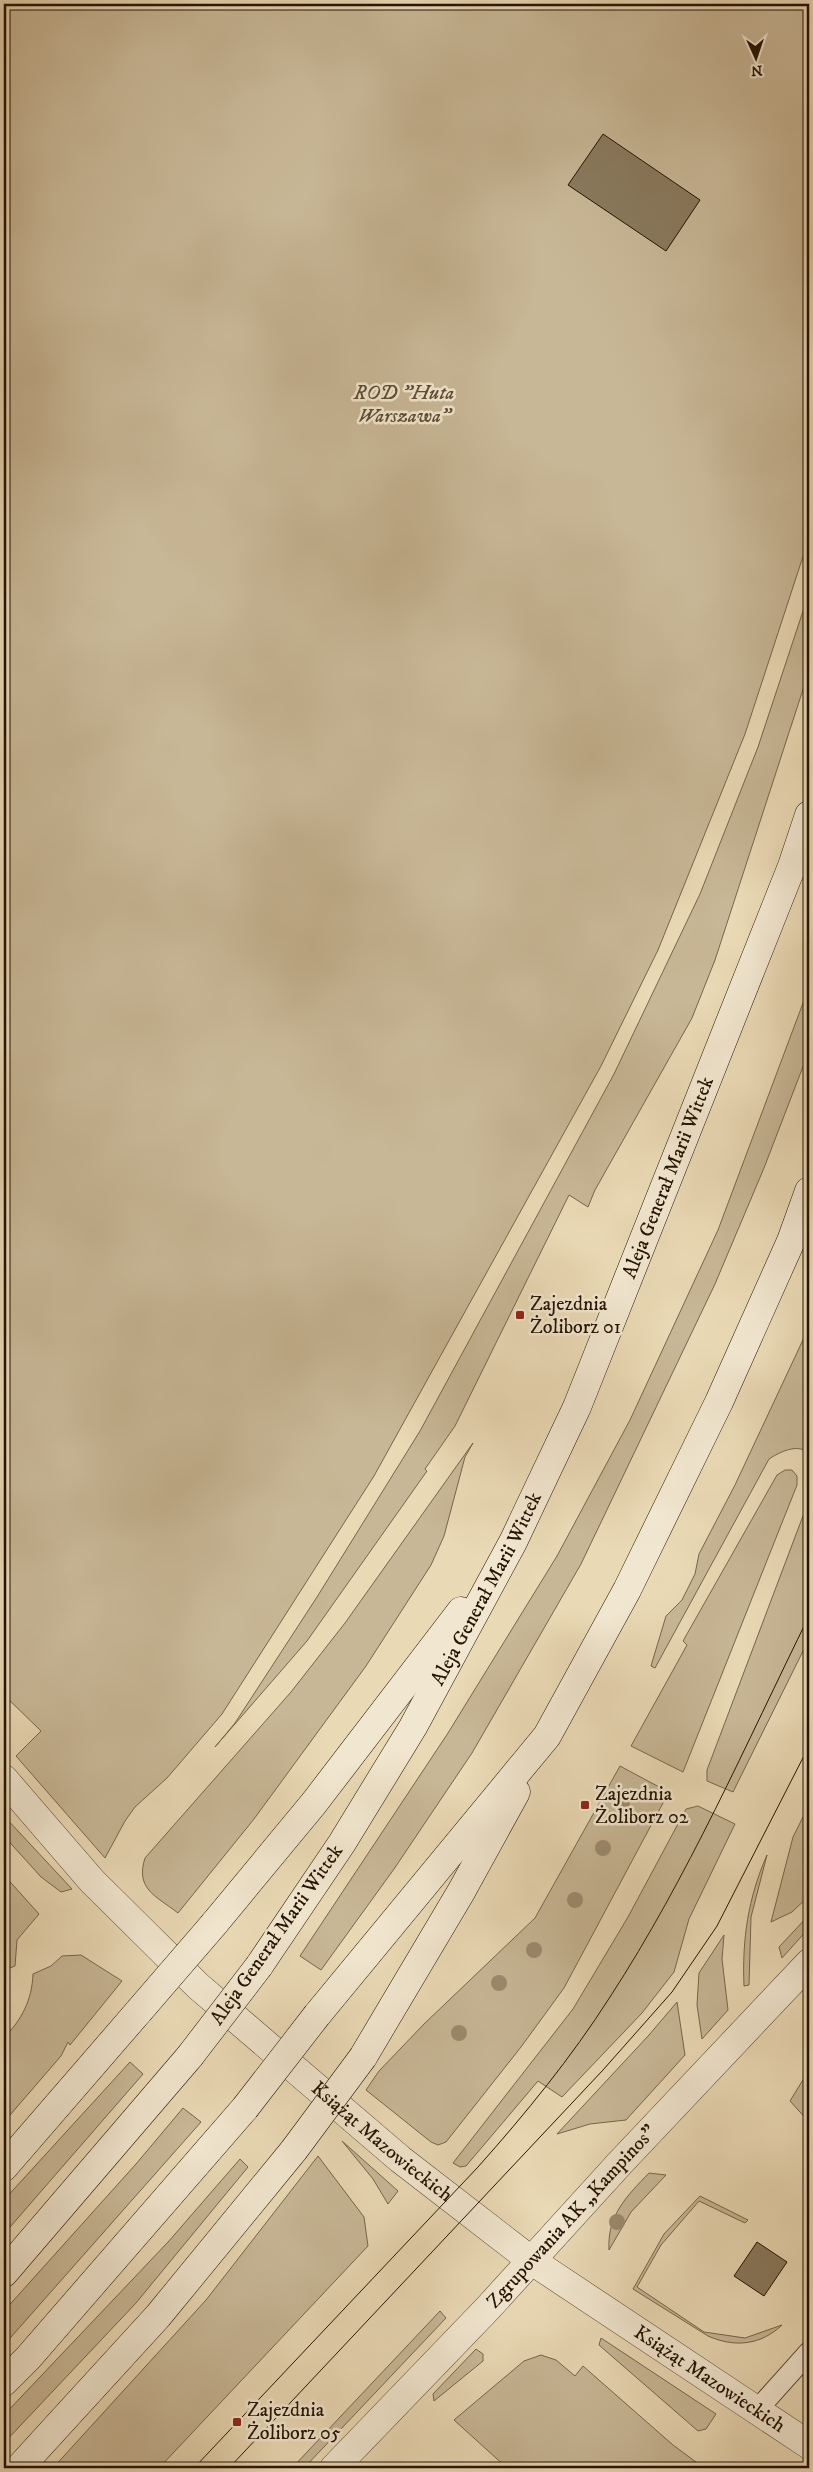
<svg xmlns="http://www.w3.org/2000/svg" width="813" height="2472" viewBox="0 0 813 2472" font-family="'IM FELL DW Pica',serif">
<style>
.green{fill:#c8b796;stroke:#76654b}
.building{fill:#8a7a5e;stroke:#231300}
.lines{fill:none;stroke-linecap:round;stroke-linejoin:round}
.lane-casing{stroke:#55442d;stroke-width:22}
.street-casing{stroke:#55442d;stroke-width:29}
.secondary-casing{stroke:#231300;stroke-width:29}
.lane{stroke:#f1e6cf;stroke-width:20}
.street{stroke:#f1e6cf;stroke-width:28}
.secondary{stroke:#f1e6cf;stroke-width:28}
.tram{stroke:#231300;stroke-width:1}
.secondary-bridge-casing{stroke:#231300;stroke-width:29;stroke-linecap:butt}
.secondary-bridge{stroke:#f1e6cf;stroke-width:28}
.tree{fill:#9c8b6e}
.poi-dot{fill:#8f2418;stroke:#f1e6cf;stroke-width:2}
.labels{text-anchor:middle;dominant-baseline:central;stroke-width:5;stroke-linejoin:round;paint-order:stroke}
.park-label{font-size:20px;font-style:italic;fill:#5d4c34;stroke:#f1e6cf}
.street-label{font-size:20px;fill:#231300;stroke:#f1e6cf}
.poi-label{font-size:20px;fill:#231300;stroke:#f1e6cf;text-anchor:start}
</style>
<rect width="100%" height="100%" fill="#ead9b5"/>
<filter id="stains"><feTurbulence type="fractalNoise" baseFrequency=".004" numOctaves="4"/><feColorMatrix values="0 0 0 0 .2 0 0 0 0 .09 0 0 0 0 .02 0 0 0 .5 -.17"/></filter>
<radialGradient id="worn" r=".72"><stop offset=".6" stop-color="#630" stop-opacity="0"/><stop offset="1" stop-color="#630" stop-opacity=".3"/></radialGradient>
<path class="green" d="M4,4h805v534l-64,196 -87,216 -57,116 -227,410 -152,238 -55,64 -32,29 -10,14 -20,37 -89,-102 25,-25 -37,-36z
M809,593v78l-94,289 -23,58 -97,172 -7,17 -19,-12 -114,231 -30,43 2,2 -120,170 -92,106 20,-24 82,-126 103,-166 194,-357 86,-180 58,-147z
M809,987v64l-45,117 -49,116 -134,280 -109,189 -78,116 -73,101 -21,-14 148,-223 109,-177 73,-136 88,-190z
M809,1327v126c-12,-10 -29,-1 -40,6l-114,209 -4,-2 15,-50 16,-16 13,-26 4,-20 36,-69z
M473,1443l-8,14 -21,79 -13,29 -65,101 -112,153 -76,94c-22,-17 -43,-24 -33,-55l146,-166 54,-69z
M785,1470h7l5,6v9l-114,287 -52,-26 56,-101 -4,-4 94,-166z
M809,1500v139l-76,153 -26,-11v-11z
M620,1766l41,22 2,15 -99,185 -43,59 -75,95 -8,3 -7,-3 -65,-52 13,-19 45,-47 111,-106z
M809,1805v91l-17,16 -21,10 22,-85z
M698,1806l37,18 -46,95 -15,53 -32,41 -80,84 -24,-16 -72,85 -6,1 -7,-4 120,-154 55,-92 58,-108z
M4,1816l68,73 -11,3 -20,-15 -37,-41z
M767,1855l-16,62 -2,68 -5,1c-2,-46 4,-88 23,-131z
M4,1875l35,39 -22,26 -2,26 -11,4z
M809,1915v13l-27,30 -3,-11z
M724,1935l-2,24 6,51 -26,29 -5,-34 2,-32z
M81,1955l41,26 -52,64 -2,-3 -7,14 -57,66v-84c18,-19 28,-38 29,-64l18,-8 11,-10z
M677,2002l8,53 -59,65 -36,4 -33,10 92,-99z
M130,2062l13,12 -139,160v-34z
M809,2070v52l-19,-21z
M183,2108l18,14 -197,223v-34l132,-147z
M342,2141l56,50 -10,13 -15,-25z
M318,2156l46,61 4,29 -209,222h-106l153,-168z
M240,2159l8,8 -112,136 -132,140v-28l165,-174z
M649,2173l17,2 -35,37 -22,38c-2,-35 18,-54 40,-77z
M700,2196l48,24 -3,3 -46,-22 -38,44 -24,42 67,45 41,6 37,-13c-21,20 -47,23 -74,11l-75,-47 31,-55z
M440,2311l6,7 -142,150h-12z
M601,2338l115,76 -10,15 -8,2 -99,-86z
M476,2349l7,5v7l-49,40 -1,-7z
M541,2355l15,5 19,16 8,-10 90,79 31,23h-197l-53,-48 70,-59z"/>
<path class="building" d="M603,134l97,66 -34,51 -98,-66z
M757,2242l30,20 -23,34 -30,-20z"/>
<g class="lines">
<g class="lane-casing">
<path id="lane" d="M757,2410l52,-58"/>
</g>
<g class="street-casing">
<g id="street">
<path id="s1" d="M4,1779l88,102 106,105 202,173 132,102 277,184"/>
<path id="s2" d="M334,2468l154,-160 132,-145 189,-200"/>
</g>
</g>
<g class="secondary-casing">
<g id="secondary">
<path d="M214,1924l100,-121 147,-192"/>
<path id="s3" d="M259,1966l83,-123 71,-116 100,-185 64,-135 215,-541 17,-51"/>
<path d="M317,2015l230,-279 80,-146 92,-188 72,-161 18,-50"/>
<path d="M363,2057l98,-165 55,-100"/>
<path d="M4,2167l135,-156"/>
<path d="M4,2273l186,-217"/>
<path d="M4,2382l24,-24 217,-250"/>
<path d="M19,2468l139,-152 136,-166"/>
</g>
</g>
<use href="#lane" class="lane"/>
<use href="#street" class="street"/>
<use href="#secondary" class="secondary"/>
<path class="tram" d="M194,2468l284,-301c48,-54 93,-109 132,-170 78,-120 136,-253 199,-381
M229,2468l374,-398 69,-78 45,-66 92,-180"/>
<g class="secondary-bridge-casing">
<path id="secondary-bridge" d="M139,2011l75,-87
M190,2056l69,-90
M245,2108l72,-93
M294,2150l69,-93"/>
</g>
<use href="#secondary-bridge" class="secondary-bridge"/>
</g>
<g class="tree">
<circle cx="622" cy="1802" r="8"/>
<circle cx="603" cy="1848" r="8"/>
<circle cx="575" cy="1900" r="8"/>
<circle cx="534" cy="1950" r="8"/>
<circle cx="499" cy="1983" r="8"/>
<circle cx="459" cy="2033" r="8"/>
<circle cx="617" cy="2222" r="8"/>
</g>
<g class="poi-dot">
<rect x="515" y="1310" width="10" height="10" rx="2.5"/>
<rect x="580" y="1800" width="10" height="10" rx="2.5"/>
<rect x="232" y="2417" width="10" height="10" rx="2.5"/>
</g>
<g class="labels">
<g class="park-label">
<text x="404" y="393">ROD "Huta<tspan x="404" dy="23">Warszawa"</tspan></text>
</g>
<g class="street-label">
<text stroke="none"><textPath href="#s3" startOffset="891">Aleja Generał Marii Wittek</textPath></text>
<text stroke="none"><textPath href="#s3" startOffset="441">Aleja Generał Marii Wittek</textPath></text>
<text transform="translate(277 1935) rotate(-55)">Aleja Generał Marii Wittek</text>
<text stroke="none"><textPath href="#s1" startOffset="525">Książąt Mazowieckich</textPath></text>
<text stroke="none"><textPath href="#s2" startOffset="346">Zgrupowania AK „Kampinos”</textPath></text>
<text stroke="none"><textPath href="#s1" startOffset="930">Książąt Mazowieckich</textPath></text>
</g>
<g class="poi-label">
<text x="530" y="1304">Zajezdnia<tspan x="530" dy="23">Żoliborz 01</tspan></text>
<text x="595" y="1794">Zajezdnia<tspan x="595" dy="23">Żoliborz 02</tspan></text>
<text x="247" y="2410">Zajezdnia<tspan x="247" dy="23">Żoliborz 05</tspan></text>
</g>
</g>
<rect width="813" height="2472" fill="none" stroke="#ead9b5" stroke-width="20"/>
<rect x="5" y="5" width="803" height="2462" fill="none" stroke="#231300" stroke-width="2.5"/>
<rect x="10" y="10" width="793" height="2452" fill="none" stroke="#231300"/>
<g transform="translate(756 58) rotate(177)" stroke="#f1e6cf" stroke-width="4" paint-order="stroke">
<path d="M0-4L9 19L0 12L-9 19Z" fill="#231300"/>
<text y="-8" font-size="14" font-weight="bold" text-anchor="middle" fill="#231300">N</text>
</g>
<rect width="100%" height="100%" filter="url(#stains)"/>
<rect width="100%" height="100%" fill="url(#worn)"/>
</svg>
